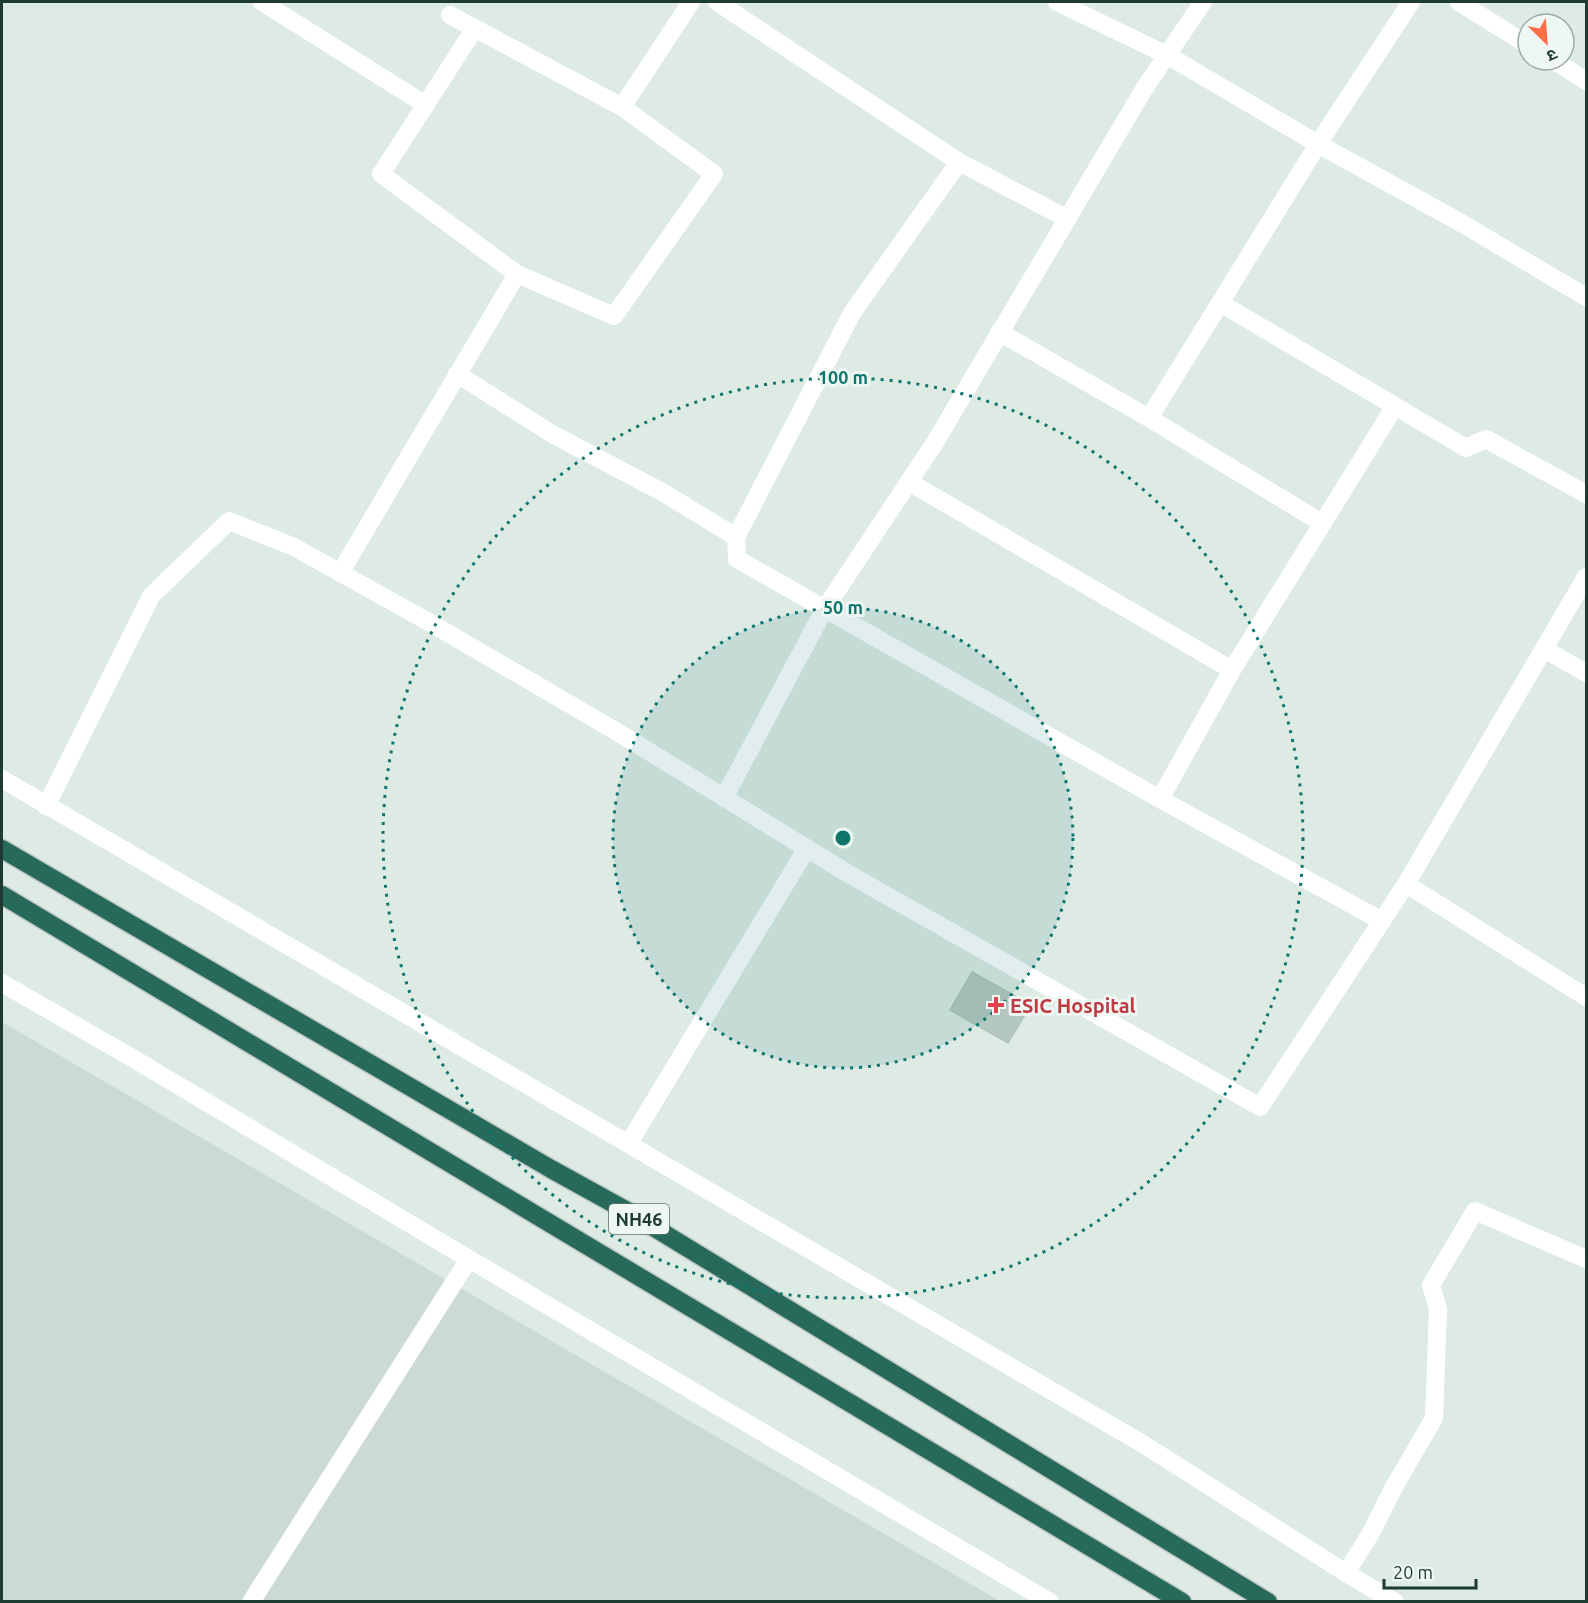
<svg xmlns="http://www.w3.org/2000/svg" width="1588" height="1603" viewBox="0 0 1588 1603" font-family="Ubuntu,'Noto Sans Devanagari',sans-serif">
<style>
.built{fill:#cbdbd3}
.building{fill:#b5c8c0;stroke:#afc5bb;stroke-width:1.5}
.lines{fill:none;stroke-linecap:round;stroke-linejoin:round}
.highway-casing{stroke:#c0c8c6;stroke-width:21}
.minor{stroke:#fff;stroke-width:18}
.highway{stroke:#276a5a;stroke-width:18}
.ring{fill:none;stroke:#0f766e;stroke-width:3;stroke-dasharray:3 6}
.health-dot{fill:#e0444e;stroke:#eef7f2;stroke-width:2}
.labels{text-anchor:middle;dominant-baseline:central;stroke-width:6;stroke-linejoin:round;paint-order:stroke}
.shield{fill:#eef7f2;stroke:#5c736c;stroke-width:1.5}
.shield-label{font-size:18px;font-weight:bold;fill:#1d3b32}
.health-label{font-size:20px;font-weight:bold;fill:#be3a42;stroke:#eef7f2;text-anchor:start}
.centre{fill:#0f766e;stroke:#eef7f2;stroke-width:3}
.ring-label{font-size:18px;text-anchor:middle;font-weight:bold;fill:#0f766e;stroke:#eef7f2;stroke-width:6;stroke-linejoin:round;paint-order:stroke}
</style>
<rect width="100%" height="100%" fill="#ddebe4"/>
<path class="built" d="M2,1022l503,292 495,287h-998z"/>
<path class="building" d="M972,972l59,33 -23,38 -58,-33z"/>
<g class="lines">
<g class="highway-casing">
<path id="highway" d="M2,849l549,320 76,42 641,391
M2,895l1180,707"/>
</g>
<path class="minor" d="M262,2l164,103
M717,2l242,160
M1057,2l110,53 151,89 93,-142
M1459,2l69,43
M450,15l172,92 69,-105
M1553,60l33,21
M517,274l97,42 100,-142 -92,-67
M1220,303l246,145 20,-9 100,55
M999,332l150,86 173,105
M457,374l97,61 110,58 72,44 1,22 423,240 222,122
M1149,418l169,-274 145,80 123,73
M909,482l323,188
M736,537l116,-224 107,-151 107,56
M340,573l177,-299 -136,-100 94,-146
M1586,577l-180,307 180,113
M1544,649l42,24
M2,779l1141,665 203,129 49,29
M724,798l100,-188 110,-166 210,-355 59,-87
M1160,799l72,-129 163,-264
M46,806l105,-210 78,-75 65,26 140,78 180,105 233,143 413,234 146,-223
M2,983l132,76 335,200 581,343
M629,1143l178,-295
M1346,1573l25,-40 23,-46 40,-69 4,-109 -7,-24 44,-74 111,48
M251,1602l218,-343"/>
<use href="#highway" class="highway"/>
</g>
<circle cx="843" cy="838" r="230" fill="#0f766e" fill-opacity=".12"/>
<g class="ring">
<circle cx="843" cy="838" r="230"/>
<circle cx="843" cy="838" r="460"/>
</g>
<path class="health-dot" d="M993 996h6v6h6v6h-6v6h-6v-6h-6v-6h6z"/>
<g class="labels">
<rect class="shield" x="609" y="1204" width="60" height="30" rx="4.5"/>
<g class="shield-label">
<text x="639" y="1219">NH46</text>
</g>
<g class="health-label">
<text x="1010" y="1005">ESIC Hospital</text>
</g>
</g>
<circle cx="843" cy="838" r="9" class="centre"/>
<g class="ring-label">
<text x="843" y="384">100 m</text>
<text x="843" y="614">50 m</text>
</g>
<rect width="1588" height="1603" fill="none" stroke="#1d3b32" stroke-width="6"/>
<g transform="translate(1546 42) rotate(155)"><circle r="28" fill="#eef7f2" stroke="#9aaca5" stroke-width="1.5"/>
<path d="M0-4.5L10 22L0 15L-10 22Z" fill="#fe6e47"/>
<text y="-9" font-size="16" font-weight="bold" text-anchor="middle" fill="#1d3b32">उ</text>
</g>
<path d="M1384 1579v9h92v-9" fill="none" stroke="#1d3b32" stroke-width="3"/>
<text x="1393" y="1579" font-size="18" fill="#1d3b32" stroke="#eef7f2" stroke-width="4.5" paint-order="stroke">20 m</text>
</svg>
